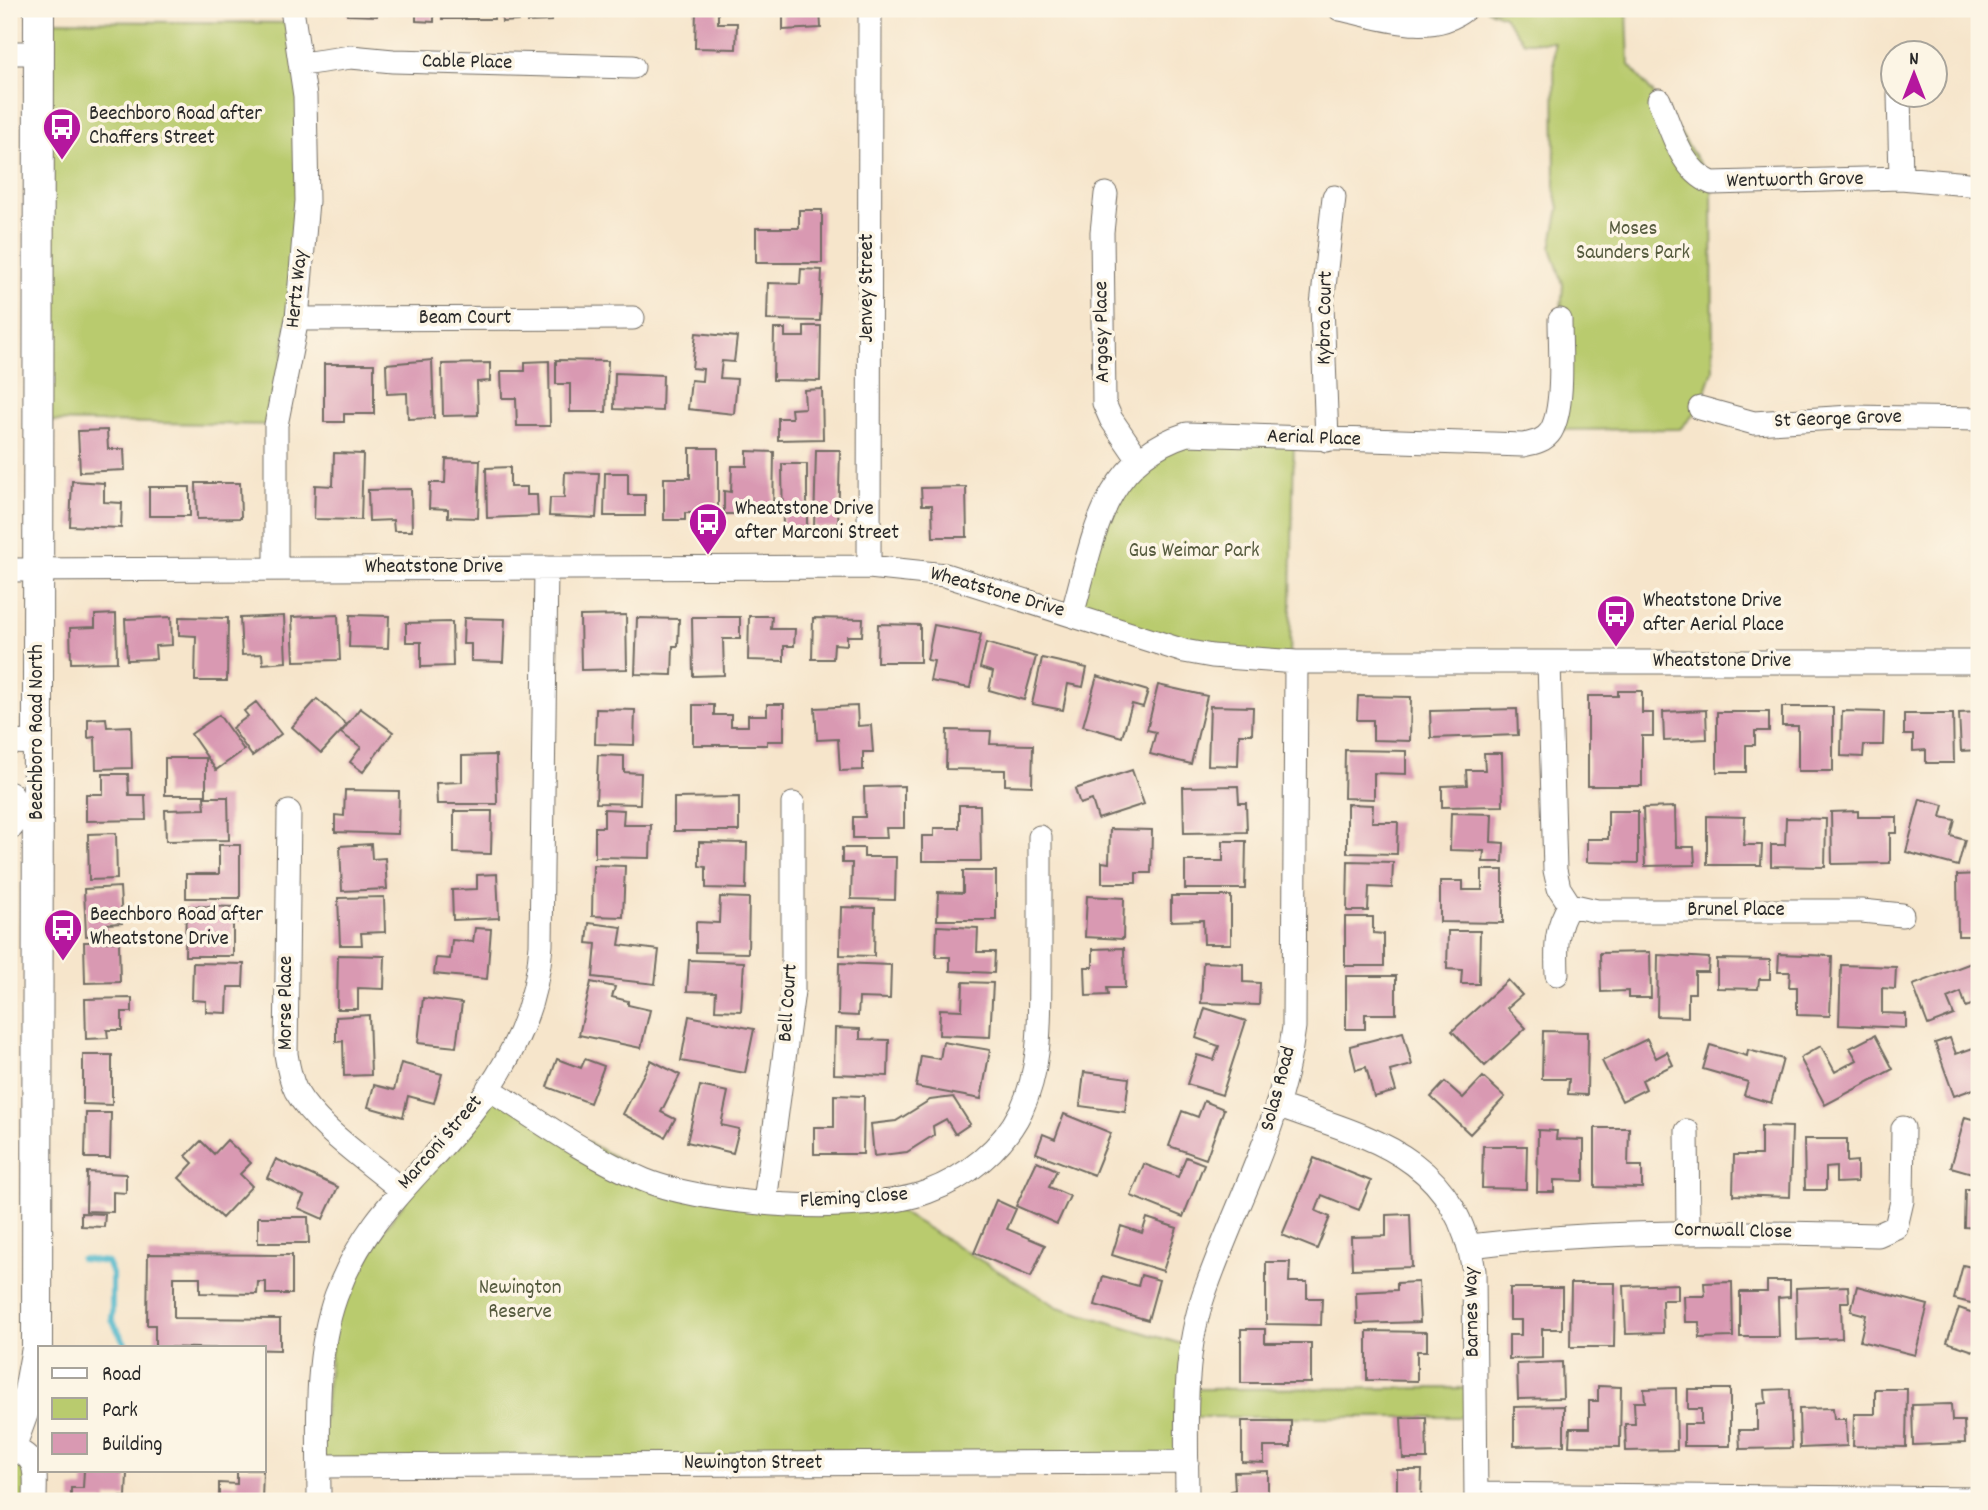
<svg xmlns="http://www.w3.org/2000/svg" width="1988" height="1510" viewBox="0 0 1988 1510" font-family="Dekko,sans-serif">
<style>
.green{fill:#b9cb6e;stroke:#727b4c;stroke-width:2}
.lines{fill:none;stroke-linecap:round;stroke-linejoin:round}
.stream{stroke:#4eb7cb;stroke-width:6}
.building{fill:#d999b2}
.minor-casing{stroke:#726c63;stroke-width:25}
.major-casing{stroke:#726c63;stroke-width:32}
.minor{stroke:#fff;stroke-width:23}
.major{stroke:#fff;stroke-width:30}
.labels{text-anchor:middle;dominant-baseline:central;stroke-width:7;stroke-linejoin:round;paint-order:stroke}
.street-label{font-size:21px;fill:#2b2b2b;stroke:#fcf5e5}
.poi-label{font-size:21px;fill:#2b2b2b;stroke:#fcf5e5;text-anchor:start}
.park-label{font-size:21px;fill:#565b3f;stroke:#fcf5e5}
</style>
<rect width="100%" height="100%" fill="#fcf5e5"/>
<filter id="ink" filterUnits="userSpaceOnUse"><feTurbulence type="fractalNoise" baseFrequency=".0143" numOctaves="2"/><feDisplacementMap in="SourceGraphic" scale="14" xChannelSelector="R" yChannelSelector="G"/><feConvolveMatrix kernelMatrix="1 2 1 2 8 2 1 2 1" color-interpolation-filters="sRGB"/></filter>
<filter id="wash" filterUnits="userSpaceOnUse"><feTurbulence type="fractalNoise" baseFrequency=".00686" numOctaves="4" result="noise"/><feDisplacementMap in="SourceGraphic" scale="28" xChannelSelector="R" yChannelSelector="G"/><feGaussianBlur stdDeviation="1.57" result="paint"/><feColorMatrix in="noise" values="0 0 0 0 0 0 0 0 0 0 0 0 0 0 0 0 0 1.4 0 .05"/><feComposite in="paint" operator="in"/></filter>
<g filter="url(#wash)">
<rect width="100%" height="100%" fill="#f6e5cb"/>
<path class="green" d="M1486,9h141l2,56 30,35 53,83 1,188 -13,37 -20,21 -128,1 11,-146 -12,-36 8,-40 -4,-19 -1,-147h-31l-19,-26z
M39,21l256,2 12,107 -31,295 -237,-4z
M1294,439l-4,223 -78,-6 -140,-41 32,-108 66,-67z
M488,1088l187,102 209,12 174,105 134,40 -4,42 286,-1v29h-287v45l-868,4 18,-172z
M9,1451l16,2 10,48h-26z"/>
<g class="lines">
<path class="stream" d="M81,1259l26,3 5,12v46l15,27"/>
</g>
<g id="blocks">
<path class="building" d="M347,9h31l-1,7 -30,-1z
M389,9h45v13l-18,-1v-7l-28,-1z
M442,9h52v10h-52z
M501,9h17v12l-16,1z
M527,9h25v12l-25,1z
M557,9h49v3l-49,2z
M696,9h22v14h19l-1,26 -41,-1z
M783,9h37l1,19 -38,2z
M799,210h23v53h-66v-35h43z
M801,269l21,1 -2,51 -53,-1 1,-37 32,1z
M804,326h17l-1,55 -47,-1 1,-51h11v8h19z
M696,333l41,4 -3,25 -12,-1 -2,17 17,1 -3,35 -46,-5 3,-29 11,1 1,-12 -11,-1z
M432,360l2,58 -26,1 -1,-26 -20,1 -1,-30z
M556,360l52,1 -2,51h-36v-28h-14z
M549,361l1,65h-33l-1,-28h-14l-1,-27h24v-9z
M490,363v18l-13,1 1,33 -35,1 -1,-52z
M324,364h50v50h-30v8h-20z
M615,373l48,2 -1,36 -48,-2z
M822,389l1,50 -45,1v-22h14l-1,-9 14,-1 -1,-18z
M107,430l1,19h16l1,21 -45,2 -2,-41z
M690,448h28v65h-33v7h-21v-42h26z
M816,450h24l-2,78 -24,-1z
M747,451l27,1 -1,62h-49v-23l7,1 1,-26h15z
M334,453l29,1 -2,66 -47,-1 1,-34 18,1z
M446,459l34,1 -2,58 -30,-1v-8l-19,-1 1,-25h15z
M782,464h25v69h-24z
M510,467v20h17v8h10l1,21 -51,2 -1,-50z
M565,472l34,1 -3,45 -47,-2 1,-18h14z
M605,473h23v22h17v21h-41z
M72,481l32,2v19l18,1 -1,25 -51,-2z
M196,483h44l1,35 -44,1z
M149,487h41v29h-41z
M966,487l1,50h-34l-1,-32h-10l-1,-17z
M411,489l1,42h-18l-1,-11 -24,1 -1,-31z
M116,614l1,48 -46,1 -1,-35 25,-1v-12z
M338,615l2,45 -46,1 -2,-44z
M350,615l39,1 -1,32 -39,-1z
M626,615l1,54 -46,1 -1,-54z
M284,616l2,46 -23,2 -1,-10 -20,1 -2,-37z
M749,616h23l-1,13h24l-1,17h-10v15l-36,-1z
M171,617l1,28 -17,1 1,13 -29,1 -2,-41z
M179,617l49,1 -1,63h-32l1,-45 -17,-1z
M692,617h48v22h-17l1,36 -31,1z
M464,618l41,1 -2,43 -32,-1v-17h-8z
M637,618l42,1 -1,27h-5l-1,29 -37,-1z
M813,618l50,1 -1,17h-15v9l-13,-1 -1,15h-21z
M452,622l1,44 -32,1v-25h-15v-19z
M878,624l42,1v37h-43z
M934,625l47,9 -11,54 -40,-7 4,-20 -7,-1z
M986,643l50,14 -12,43 -35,-10 4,-18 -13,-4z
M1042,658l45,10 -4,19 -15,-3 -5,26 -31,-6z
M1097,676l51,15 -5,16 -11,-3 -10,33 -39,-11z
M1158,685l49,11 -16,68 -41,-10 6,-22 -9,-2z
M1618,691h24v22h11v23h-11v50h-54v-90h30z
M1358,696l53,1 -1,44 -37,-1v-20h-16z
M317,699l30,26 -26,28 -29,-26z
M256,702l25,32 -29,22 -20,-28 16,-12 -4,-5z
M767,704h17v37h-17v4h-74v-40h21v10h17v11h17v-11h19z
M857,706l1,20 13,-1 2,27h-10v18l-23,1 -2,-32 -21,1 -2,-32z
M1210,706l43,1 -1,27h-13l-1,32 -30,-1z
M1782,707h51v64h-35v-45h-16z
M360,708l33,24 -30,40 -13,-10 11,-15 -20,-14z
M596,709l39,1 -1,35 -39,-1z
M1517,709l1,26 -87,3 -1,-27z
M1706,710l1,29 -43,2 -1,-29z
M1842,711l42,1 -1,33h-19l-1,12 -22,-1z
M1717,712h52v19h-14v14h-9v27h-29z
M1979,712v38l-18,1 -2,-38z
M1904,714h49l1,49h-28v-13l-13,1v-16h-9z
M219,715l25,35 -28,20 -25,-36z
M106,718l1,9 24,-1 1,42 -36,1 -1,-32 -7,1v-19z
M947,730l44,1 -1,13 43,1 -1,41 -27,-1v-15l-59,-1z
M1345,750l61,1v23l-32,-1v26l-30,-1z
M1484,753h18l1,53 -61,1v-21l25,-1 -1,-15h19z
M496,755l1,49h-60l-1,-21 26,-1v-26z
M598,755l26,1v16l17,1 -1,31 -44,-1z
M165,758h41v37h-41z
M1132,770l12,34 -46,15 -6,-19 -12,4 -5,-15z
M103,774h25l1,21h16l1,25 -60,1v-27h17z
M904,786v42h-18l1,10h-34v-21h12l-1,-30z
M1238,786l1,17h7l1,29 -63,1 -1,-46z
M345,790l54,1 -1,43 -63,-2v-17l9,1z
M204,797h24l1,43 -63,1 -1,-31 40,-1z
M739,797v34h-65v-33z
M1920,799l24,6 -3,12 14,3 -4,16 14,4 -7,26 -52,-14z
M1347,804l26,1 -1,17h26l-1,32 -50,-1z
M959,805h21l1,56h-59v-25h12v-8h25z
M1675,807l1,40h18l1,18 -50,1 -2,-58z
M604,809l20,1 -1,15h28l-1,33 -55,-1v-30h9z
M454,811h38l-1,43 -37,-1z
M1608,811h30v52l-51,-1v-23h21z
M1858,811v6h39v16h-7v30l-58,1 -1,-52z
M1451,813l41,1 -1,28 13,1 -1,19h-20l1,-11 -34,-1z
M1707,816l38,1 -1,28h18l-1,20h-54z
M1786,818l40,1 -1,48 -54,-1v-21h14z
M1110,829l42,1 -1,43h-15v10h-34v-21l7,1z
M116,833l1,46 -28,1 -1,-46z
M1223,841h23l-1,48h-60v-28h38z
M699,842l48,1 -1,46 -40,-1v-21l-7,-1z
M371,844l1,15 13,-1 2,31 -45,2 -2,-45z
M219,845h21v53h-54v-24h33z
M842,848h22v9h32l-1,43 -44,-1 1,-36h-10z
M1348,861l45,1 -1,26 -23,-1 -1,24h-21z
M593,865l32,1 -2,51 -31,-1z
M1482,870h21v53l-63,-1v-41h23v9h19z
M963,871h33v49h-59l1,-28 25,1z
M497,874l2,44 -46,2 -1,-30 25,-1v-14z
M1979,874v62h-21l-1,-61z
M120,887l2,36 -15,1v11l-21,1 -2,-47z
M1087,896l37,2 -1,41 -38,-2z
M1171,896h60v48h-27l-1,-24 -32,1z
M384,897l1,35 -24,1 1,12h-22l-2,-47z
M720,897l29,1 -1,55 -52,-1v-30l23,1z
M186,906l56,1v15h-9v34h-48z
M841,907l34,1 -1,48 -34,-1z
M1345,917h28v16l11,1v32h-39z
M589,923l33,4 -3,18 40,5 -4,34 -62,-7 3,-33 -9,-1z
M937,926l41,2 -1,24h18l-1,21 -44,-2v-14h-14z
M475,928l16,1 -4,50 -53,-5 2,-16 14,1 2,-19 21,2z
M1448,931h32l-1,53h-18l1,-14 -15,-1z
M84,942h35l1,40 -35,1z
M1124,948l1,40h-18l1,7 -22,1 -1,-29h8v-18z
M1650,952l1,46h-23v-7l-27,1 -1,-39z
M1779,954l53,2 -2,60 -33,-1v-28h-8l1,-15h-12z
M338,955l47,1 -1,33 -26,-1v21h-21z
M1658,955l51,3 -1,14h-13v21h-7v24l-31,-1z
M1717,959l53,1v19h-11l-1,10 -41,-1z
M689,960l55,2 -3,49 -26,-1 1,-18 -29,-1z
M1979,960v42l-13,5 -5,-15 -14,6 7,17 -26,10 -15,-40z
M1203,962l40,2v18l17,1 -1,22 -58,-2z
M193,963l51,1 -1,23h-15l-1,26 -21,-1v-11l-14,-1z
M839,963l52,2 -1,34 -31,-1 -1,18 -20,-1z
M1841,965l55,2 -1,22 -13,-1v25l24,1v14l-67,-3z
M1346,976h50v38h-31v15h-19z
M1508,980l14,15 -15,13 19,20 -41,38 -33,-35z
M591,982l24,5 -3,10 16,4v4l22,5 -9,38 -62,-13z
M963,982l30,1 -3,54 -51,-2 1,-26 22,1z
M132,998v14h-10v18h-15l1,8 -22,1 -1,-40z
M423,998l39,5 -6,44 -38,-4z
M1205,1008l41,13 -24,74 -35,-11 10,-29 17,5 5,-14 -23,-8z
M369,1015l2,60 -27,1 -1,-35 -7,1v-25z
M689,1016l65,13 -9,44 -64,-12z
M835,1028l25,1v10l29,1 -1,36 -54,-2z
M1543,1031l45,1 -1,63 -19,-1 1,-15h-27z
M1403,1032l9,33 -22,6 6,20 -22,6 -8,-30 -10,3 -6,-24z
M1875,1035l18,34 -68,36 -25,-47 21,-12 14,26 22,-12 -7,-12z
M1950,1038l6,16 23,-8v41l-25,9 -19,-53z
M1647,1039l9,19 11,-6 6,13 -31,15 4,9 -24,12 -20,-40z
M943,1042l47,8 -9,49 -65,-12 5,-31 19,3z
M1710,1045l37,11 1,-6 35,9 -12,44 -27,-8 4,-13 -45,-13z
M83,1055h29v50l-29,-1z
M557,1059l24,9 4,-9 19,7 -14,37 -43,-16z
M651,1060l29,15 -19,37 14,7 -10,18 -42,-23z
M401,1063l41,11 -8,29 -26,-7 -5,21 -35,-10 6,-22 20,5z
M1084,1072l45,6 -4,34 -45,-6z
M1483,1077l22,20 -35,37 -39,-37 14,-15 18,16z
M700,1086l28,6 -7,33 18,4 -6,24 -46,-11z
M834,1095l30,1 -1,58h-49v-27h20z
M953,1097l17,27 -15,10 -9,-15 -13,7 1,9 -27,17 -33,4 -3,-32 25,-3 34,-21z
M1204,1101l20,8 -18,50 -37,-13 13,-35 16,6z
M86,1113h25l-1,45h-25z
M1064,1114l47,19 -17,42 -58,-22 7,-19 12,5z
M1965,1117l14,4v54l-28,-8z
M1761,1126l31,1 -2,70 -57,-2 1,-40h27z
M1595,1128h34l-1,38h14v22l-47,-1z
M1538,1130l19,1 -1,8 28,1v41l-30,-1v12h-17z
M1804,1139h43v23l10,-1v21l-21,1v-16l-10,1v22h-21z
M227,1140l24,23 -11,11 12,12 -30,32 -43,-40 14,-15 -7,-7 15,-15 13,13z
M1483,1146h44l-1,43 -44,-1z
M1186,1157l18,7 -21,53 -52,-21 13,-32 34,13z
M1314,1158l57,23 -12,29 -37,-15 -6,16 14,6 -13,32 -35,-14z
M276,1159l62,28 -15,32 -25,-11 6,-12 -37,-18z
M1037,1161l20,9 -8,17 21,9 -13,28 -41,-18z
M87,1172l39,2v19l-13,-1v20l-27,-1z
M1965,1189h14v39l-15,-1z
M996,1200l20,9 -9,20 38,16 -14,32 -57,-24z
M81,1213l24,1 -1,13 -23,-1z
M1410,1214l2,53 -60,2 -1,-32 35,-1v-21z
M258,1217h50l1,26h-51z
M1147,1218l30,10 -14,43 -51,-16 9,-29 21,7z
M148,1254l144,1v39h-26v-12h-8l-1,12 -57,-1v-16h-26v41l106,1v31l-125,-3v-22h-8z
M1266,1262h24l-1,20h18v16h15l-1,27 -55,-1z
M1963,1265l16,4v36l-25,-6z
M1141,1275l18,5 -11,40 -53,-15 8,-29 35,10z
M1767,1281h23v16l-12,1 1,39h-39v-45h27z
M1418,1282l2,40 -63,2 -1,-32 41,-2v-7z
M1732,1282l1,55 -33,1 -1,-16h-14l-1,-26h21l-1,-13z
M1571,1283h44l-1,64h-44z
M1678,1284v16h-16l1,33 -37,1 -2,-48z
M1848,1286l1,16h-8l1,36 -45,2 -1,-52z
M1857,1286l71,19 -13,50 -55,-14 6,-26 -15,-4z
M1510,1288h52v41h-20v29l-33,1v-24h12v-15h-11z
M1959,1308l20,7v38l-32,-11z
M1241,1329h24v14h46v40h-70z
M1367,1331l60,1v19h-10v30l-50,-1z
M1562,1362l1,36 -45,1 -1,-35z
M1598,1386l23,1 -1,60 -51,-1 1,-18h19v-27h9z
M1676,1388l1,62 -51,1 -1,-27h10l-1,-22h11l-1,-13z
M1688,1389h42v57h-46v-22h17v-15h-13z
M1790,1389l2,59 -52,1 -1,-19h18v-26l9,-1 -1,-13z
M1875,1389h32l-1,58 -53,-1 1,-32h21z
M1951,1404l1,17h12l1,22 -52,2 -1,-40z
M1564,1406v39l-50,1v-39z
M1975,1406h4v41l-3,1z
M1833,1408l1,11h12l1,27 -47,2 -1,-39z
M1426,1417l1,42h-24l-2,-41z
M1242,1421h49v26h-27v16l-22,-1z
M84,1470h34l-1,2 10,1 -1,24h-19v4h-36v-13h12z
M237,1470h26l-1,31h-43v-18l18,1z
M1397,1470h25l-1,31h-24z
M1268,1471v30h-38v-10l5,-1 -1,-18z"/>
</g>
</g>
<g filter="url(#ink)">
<use href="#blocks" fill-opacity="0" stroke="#726c63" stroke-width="2"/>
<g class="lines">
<g class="minor-casing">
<path id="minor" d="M1340,9c40,8 91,28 125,0
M9,53h29
M302,64l49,-7 42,4 240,6
M1899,94l2,84
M1659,100c13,30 21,69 53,83l189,-5 78,7
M1106,194l-4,38 2,171 7,16 28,41
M297,319l336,-1
M1700,408l54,15 97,-6 128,2
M1327,440l-5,-135 12,-108
M869,567l1,-558
M276,569v-144l21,-106 10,-118 -2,-105 -13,-87
M9,570l860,-3 76,8 239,76 28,5 84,6h683
M1072,615c22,-76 29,-154 115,-181l336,11c10,-2 22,-4 28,-14 14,-24 9,-83 9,-111
M1549,662l6,208 4,18 11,17c-15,22 -14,43 -13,69
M9,742l30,1
M289,812l-3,242c2,13 4,25 10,37 20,36 73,71 104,98
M1570,905l27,6h265l40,4
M488,1088c50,32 101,69 156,92 64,26 218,36 283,12 39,-14 76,-44 94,-81 22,-47 18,-96 19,-146 0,-43 0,-85 0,-128
M1279,1106c95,33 176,50 195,165l2,230
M1687,1131l1,99
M765,1202l28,-211v-187
M1470,1246c136,-17 271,-14 408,-11l18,-8 6,-26 1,-73
M9,1447c31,10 26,26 26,54
M319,1466l868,-4
M1476,1494l503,5
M319,1501c0,-67 -6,-141 17,-205 31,-84 83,-117 135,-183 39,-49 66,-105 70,-168l5,-377
M1187,1501c0,-68 -6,-141 17,-207 32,-92 78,-168 90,-267l2,-365"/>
</g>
<g class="major-casing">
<path id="major" d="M9,797v28
M9,1451l18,-49 10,-54 2,-1339"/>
</g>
<use href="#minor" class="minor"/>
<use href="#major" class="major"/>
</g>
</g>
<defs>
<g id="bus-pin" transform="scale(2.0125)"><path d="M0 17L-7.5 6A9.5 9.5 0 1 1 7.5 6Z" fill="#b5179e" stroke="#fcf5e5"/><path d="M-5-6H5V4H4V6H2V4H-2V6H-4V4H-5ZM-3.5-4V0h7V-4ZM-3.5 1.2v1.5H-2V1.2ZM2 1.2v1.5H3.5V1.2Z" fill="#fff"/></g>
</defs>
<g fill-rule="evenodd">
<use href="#bus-pin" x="62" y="127"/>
<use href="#bus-pin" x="708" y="522"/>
<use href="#bus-pin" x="1616" y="614"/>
<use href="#bus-pin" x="63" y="928"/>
</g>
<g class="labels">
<g class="street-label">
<text transform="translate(467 63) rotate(1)">Cable Place</text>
<text transform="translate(1795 181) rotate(-1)">Wentworth Grove</text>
<text transform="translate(868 288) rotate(-90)">Jenvey Street</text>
<text transform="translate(298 289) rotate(-84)">Hertz Way</text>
<text transform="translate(1326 318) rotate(-89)">Kybra Court</text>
<text x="465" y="319">Beam Court</text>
<text transform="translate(1103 332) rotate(-91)">Argosy Place</text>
<text transform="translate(1838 420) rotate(-2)">St George Grove</text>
<text transform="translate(1314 439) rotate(2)">Aerial Place</text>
<text x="434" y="568">Wheatstone Drive</text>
<text transform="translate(997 593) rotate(16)">Wheatstone Drive</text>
<text x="1722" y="662">Wheatstone Drive</text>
<text transform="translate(38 732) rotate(-90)">Beechboro Road North</text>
<text x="1736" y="911">Brunel Place</text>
<text transform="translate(287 1003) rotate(-90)">Morse Place</text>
<text transform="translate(789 1003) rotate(-86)">Bell Court</text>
<text transform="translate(1279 1089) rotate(-75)">Solas Road</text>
<text transform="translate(441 1143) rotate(-49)">Marconi Street</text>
<text transform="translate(854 1199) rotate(-4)">Fleming Close</text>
<text transform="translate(1733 1232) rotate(1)">Cornwall Close</text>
<text transform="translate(1473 1312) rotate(-91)">Barnes Way</text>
<text x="753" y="1464">Newington Street</text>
</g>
<g class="poi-label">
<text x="89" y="115">Beechboro Road after<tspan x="89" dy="24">Chaffers Street</tspan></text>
<text x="735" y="510">Wheatstone Drive<tspan x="735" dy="24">after Marconi Street</tspan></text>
<text x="1643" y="602">Wheatstone Drive<tspan x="1643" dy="24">after Aerial Place</tspan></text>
<text x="90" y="916">Beechboro Road after<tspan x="90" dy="24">Wheatstone Drive</tspan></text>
</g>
<g class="park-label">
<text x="1633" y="230">Moses<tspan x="1633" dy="24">Saunders Park</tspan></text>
<text x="1194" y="552">Gus Weimar Park</text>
<text x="520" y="1289">Newington<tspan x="520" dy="24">Reserve</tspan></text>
</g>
</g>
<rect width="1988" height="1510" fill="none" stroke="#fcf5e5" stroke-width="35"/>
<rect x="38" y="1346" width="228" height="126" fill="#fcf5e5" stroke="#a8a49b" stroke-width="2"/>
<rect x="52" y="1368" width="35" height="10" fill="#ffffff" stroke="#a8a49b" stroke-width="2"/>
<text x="102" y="1380" font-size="21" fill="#2b2b2b">Road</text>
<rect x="52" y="1398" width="35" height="21" fill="#b9cb6e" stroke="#a8a49b" stroke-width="2"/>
<text x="102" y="1416" font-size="21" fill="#2b2b2b">Park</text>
<rect x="52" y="1433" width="35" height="21" fill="#d999b2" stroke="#a8a49b" stroke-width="2"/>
<text x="102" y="1450" font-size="21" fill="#2b2b2b">Building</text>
<g transform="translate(1914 74)"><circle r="33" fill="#fcf5e5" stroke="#a8a49b" stroke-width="2"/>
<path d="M0-5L12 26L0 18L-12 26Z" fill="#b5179e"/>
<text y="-10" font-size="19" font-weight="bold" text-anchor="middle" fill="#2b2b2b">N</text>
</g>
</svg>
